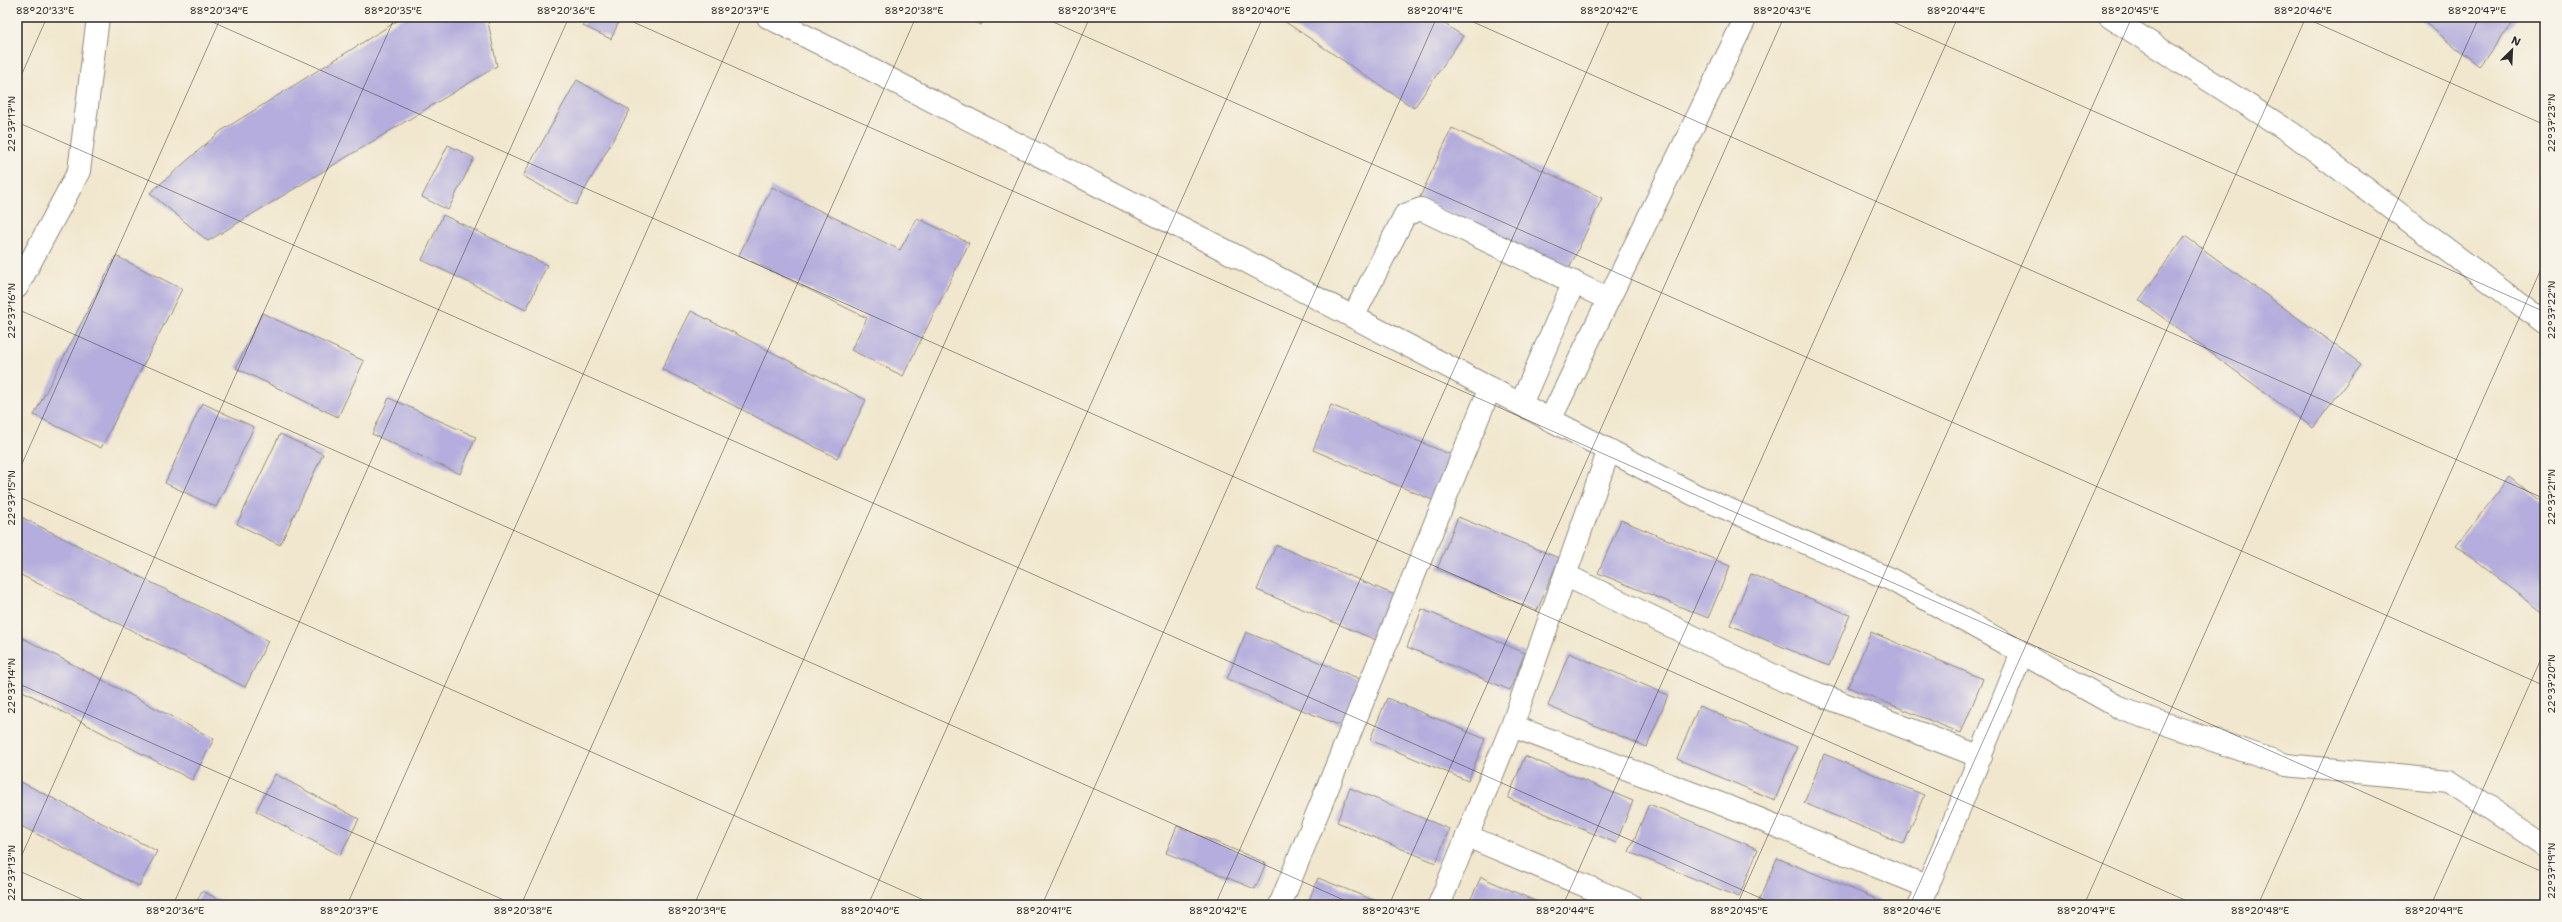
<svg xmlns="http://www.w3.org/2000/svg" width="2562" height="922" viewBox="0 0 2562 922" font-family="'Shantell Sans',sans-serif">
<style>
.building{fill:#b4addd}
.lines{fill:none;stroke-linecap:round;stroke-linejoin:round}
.street-casing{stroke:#8e897c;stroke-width:24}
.street{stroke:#fff;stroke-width:22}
.ticks{fill:none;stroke:#2b2b2b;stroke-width:1;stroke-opacity:0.45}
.neatline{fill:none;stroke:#2b2b2b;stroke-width:1.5}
.ticks-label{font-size:10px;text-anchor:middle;fill:#2b2b2b}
</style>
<rect width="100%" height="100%" fill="#f7f3e8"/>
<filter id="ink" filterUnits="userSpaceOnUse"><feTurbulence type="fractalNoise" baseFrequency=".025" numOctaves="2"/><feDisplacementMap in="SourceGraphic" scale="8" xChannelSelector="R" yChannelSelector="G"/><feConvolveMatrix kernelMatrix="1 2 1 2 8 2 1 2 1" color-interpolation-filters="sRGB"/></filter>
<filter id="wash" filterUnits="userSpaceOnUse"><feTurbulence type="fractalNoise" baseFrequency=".012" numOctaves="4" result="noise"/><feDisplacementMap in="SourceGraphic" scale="16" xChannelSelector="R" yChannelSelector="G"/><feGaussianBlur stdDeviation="0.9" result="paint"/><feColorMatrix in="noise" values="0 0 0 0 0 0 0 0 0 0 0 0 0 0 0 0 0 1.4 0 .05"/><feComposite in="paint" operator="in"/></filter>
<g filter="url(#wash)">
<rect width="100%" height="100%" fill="#f1e7ce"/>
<g id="blocks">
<path class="building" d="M407,17h80l10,49 -289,175 -58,-48 71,-62 176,-110z
M587,17h34l-10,22 -28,-13z
M965,17h20l-4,8z
M1278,17h156l29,19 -49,72z
M2418,17h100l-39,49z
M577,80l53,30 -54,95 -53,-29z
M1452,128l150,70 -33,71 -150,-70z
M448,145l26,13 -26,52 -26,-13z
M772,187l128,63 17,-32 52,25 -66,133 -52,-26 16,-32 -128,-63z
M443,215l104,50 -21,45 -104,-50z
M2185,236l176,128 -48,64 -174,-128z
M116,256l66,33 -81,159 -67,-33z
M691,311l175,89 -29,58 -175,-89z
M262,313l102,48 -26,56 -102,-49z
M389,398l87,39 -16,37 -88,-40z
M202,403l52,24 -38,80 -51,-24z
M1331,405l123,51 -19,45 -122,-51z
M280,434l43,20 -43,91 -43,-21z
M2510,477l35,28v109l-89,-68z
M17,515l251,126 -23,46 -228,-114z
M1458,517l101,41 -22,53 -100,-42z
M1621,520l109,46 -22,52 -110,-45z
M1276,545l126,53 -19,45 -126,-53z
M1751,574l99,41 -21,51 -99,-41z
M1422,609l103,44 -15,37 -103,-43z
M1246,632l119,49 -19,47 -119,-49z
M1871,632l112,47 -22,54 -113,-46z
M17,635l197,104 -22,41 -175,-92z
M1569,653l99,42 -21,52 -99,-41z
M1387,698l98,41 -17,42 -98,-41z
M1699,706l98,41 -22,53 -98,-41z
M1824,754l100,41 -20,49 -100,-41z
M1525,756l108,45 -17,42 -108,-45z
M275,774l84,45 -19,36 -84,-44z
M17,780l140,71 -18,35 -122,-62z
M1350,788l99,41 -13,34 -99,-41z
M1649,804l109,45 -19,48 -110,-45z
M1177,826l89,37 -11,26 -89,-36z
M1777,858l104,43 -1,4h-123z
M1481,877l63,28h-76z
M1318,878l68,27h-79z
M202,891l28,14h-35z"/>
</g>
</g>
<g filter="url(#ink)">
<use href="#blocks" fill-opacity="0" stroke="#8e897c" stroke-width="1"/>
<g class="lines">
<g class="street-casing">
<path id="street" d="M768,17l445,227 482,251 197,85 230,129 164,56 163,16 96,64
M2110,17l183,117 252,189
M17,287l62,-116 19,-154
M1353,317l52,-102 16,-6 187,90
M1521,404l53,-122
M1550,420l196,-403
M1565,575l220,106 196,76
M1512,726l217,81 199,80
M1467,836l164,69
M1280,905l210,-517
M1439,905l73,-179 97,-276
M1920,905l102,-252"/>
</g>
<use href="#street" class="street"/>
</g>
</g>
<path class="ticks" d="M201,17l1995,888M622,17l1923,856M1042,17l1503,669M1462,17l1083,482M1882,17l663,295M2303,17l242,108M17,85l30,-68M17,122l1759,783M17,309l1338,596M17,475l204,-458M17,496l918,409M17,683l498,222M17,866l378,-849M17,870l78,35M173,905l396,-888M347,905l395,-888M521,905l395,-888M694,905l396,-888M868,905l395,-888M1042,905l395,-888M1215,905l396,-888M1389,905l395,-888M1563,905l395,-888M1737,905l395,-888M1910,905l396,-888M2084,905l395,-888M2258,905l287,-645M2431,905l114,-255"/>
<rect width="2562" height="922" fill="none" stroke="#f7f3e8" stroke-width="44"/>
<g transform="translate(2512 50) rotate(24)" stroke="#f7f3e8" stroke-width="3" paint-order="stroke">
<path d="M0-3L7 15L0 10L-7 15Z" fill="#2b2b2b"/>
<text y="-6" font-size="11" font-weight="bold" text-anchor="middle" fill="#2b2b2b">N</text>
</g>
<rect x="22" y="22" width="2518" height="878" class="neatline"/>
<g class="ticks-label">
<text x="45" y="14">88°20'33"E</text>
<text x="219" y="14">88°20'34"E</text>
<text x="393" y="14">88°20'35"E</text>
<text x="566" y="14">88°20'36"E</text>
<text x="740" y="14">88°20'37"E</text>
<text x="914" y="14">88°20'38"E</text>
<text x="1087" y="14">88°20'39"E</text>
<text x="1261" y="14">88°20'40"E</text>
<text x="1435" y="14">88°20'41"E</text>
<text x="1609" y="14">88°20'42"E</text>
<text x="1782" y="14">88°20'43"E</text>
<text x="1956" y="14">88°20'44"E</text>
<text x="2130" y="14">88°20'45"E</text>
<text x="2303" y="14">88°20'46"E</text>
<text x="2477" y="14">88°20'47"E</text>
<text transform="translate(2551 123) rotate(-90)" y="4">22°37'23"N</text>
<text transform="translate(11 124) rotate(-90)" y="4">22°37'17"N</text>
<text transform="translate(2551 310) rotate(-90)" y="4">22°37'22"N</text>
<text transform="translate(11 311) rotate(-90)" y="4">22°37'16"N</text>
<text transform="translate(2551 497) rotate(-90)" y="4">22°37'21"N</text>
<text transform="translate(11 498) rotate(-90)" y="4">22°37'15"N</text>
<text transform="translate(2551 684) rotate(-90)" y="4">22°37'20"N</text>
<text transform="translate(11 686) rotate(-90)" y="4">22°37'14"N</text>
<text transform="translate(2551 871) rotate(-90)" y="4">22°37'19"N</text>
<text transform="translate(11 873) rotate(-90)" y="4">22°37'13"N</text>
<text x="175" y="914">88°20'36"E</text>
<text x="349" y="914">88°20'37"E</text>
<text x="523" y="914">88°20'38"E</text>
<text x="697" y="914">88°20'39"E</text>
<text x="870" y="914">88°20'40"E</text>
<text x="1044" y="914">88°20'41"E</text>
<text x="1218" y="914">88°20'42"E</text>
<text x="1391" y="914">88°20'43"E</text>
<text x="1565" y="914">88°20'44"E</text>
<text x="1739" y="914">88°20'45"E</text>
<text x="1912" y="914">88°20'46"E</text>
<text x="2086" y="914">88°20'47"E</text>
<text x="2260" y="914">88°20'48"E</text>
<text x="2434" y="914">88°20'49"E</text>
</g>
</svg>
